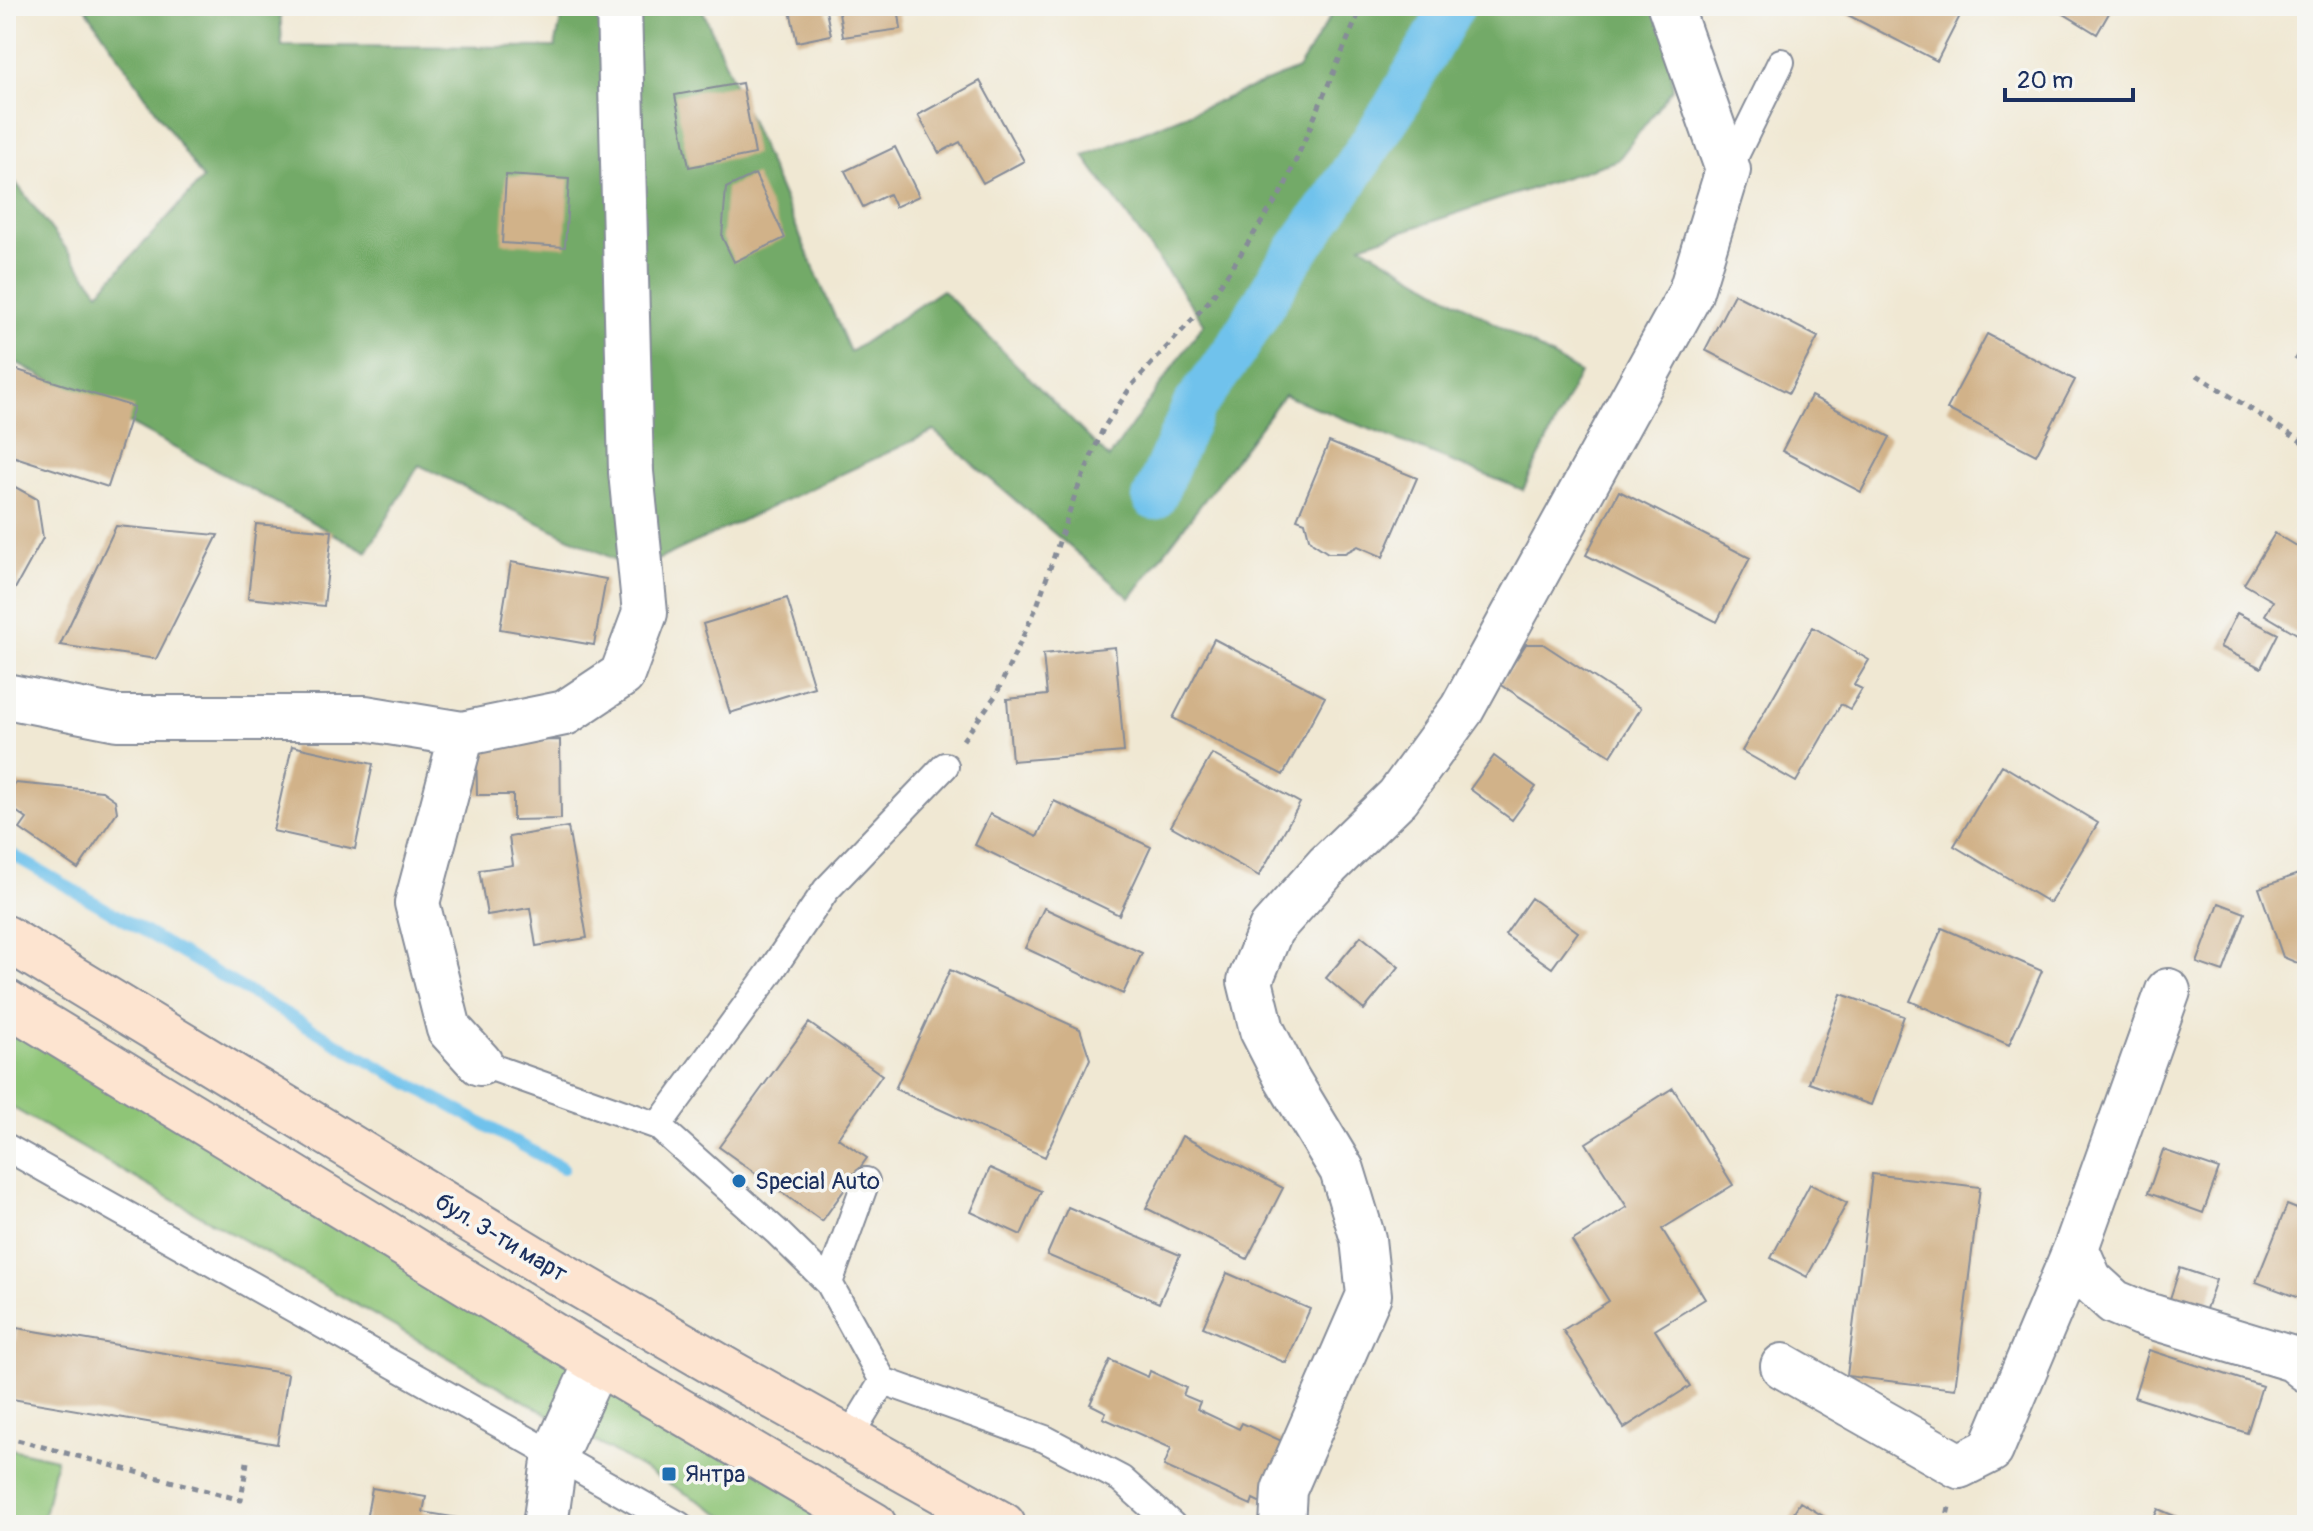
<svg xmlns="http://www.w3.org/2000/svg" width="2313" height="1531" viewBox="0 0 2313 1531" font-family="Pangolin,sans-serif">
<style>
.green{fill:#8fc577;stroke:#557a6a;stroke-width:2}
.forest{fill:#73aa68;stroke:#476c63;stroke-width:2}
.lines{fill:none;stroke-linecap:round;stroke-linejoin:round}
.stream{stroke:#70c2ec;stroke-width:12}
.canal{stroke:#70c2ec;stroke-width:44}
.building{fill:#d1b289}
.lane-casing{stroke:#868c98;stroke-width:30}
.street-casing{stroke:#868c98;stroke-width:48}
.secondary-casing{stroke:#868c98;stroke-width:48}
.path{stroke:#868c98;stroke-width:5;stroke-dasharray:6 6;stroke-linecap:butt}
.lane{stroke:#fff;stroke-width:26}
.street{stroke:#fff;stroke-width:44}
.secondary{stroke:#fde4d0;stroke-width:44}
.poi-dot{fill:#1f6fb2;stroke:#f6f6f2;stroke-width:3}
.labels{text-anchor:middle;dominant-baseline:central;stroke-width:7;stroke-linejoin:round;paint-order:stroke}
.poi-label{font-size:24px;fill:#1b2f5e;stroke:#f6f6f2;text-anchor:start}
.street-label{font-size:24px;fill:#1b2f5e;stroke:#f6f6f2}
</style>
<rect width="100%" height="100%" fill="#f6f6f2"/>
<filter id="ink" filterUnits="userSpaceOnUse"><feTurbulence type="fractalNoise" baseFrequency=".0125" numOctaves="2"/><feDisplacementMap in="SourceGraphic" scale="16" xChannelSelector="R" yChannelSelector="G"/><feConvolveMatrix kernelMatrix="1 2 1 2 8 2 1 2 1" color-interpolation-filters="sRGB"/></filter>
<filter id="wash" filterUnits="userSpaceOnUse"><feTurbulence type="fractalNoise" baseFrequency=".006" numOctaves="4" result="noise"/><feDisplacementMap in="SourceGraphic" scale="32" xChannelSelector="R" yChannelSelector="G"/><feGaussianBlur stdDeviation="1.8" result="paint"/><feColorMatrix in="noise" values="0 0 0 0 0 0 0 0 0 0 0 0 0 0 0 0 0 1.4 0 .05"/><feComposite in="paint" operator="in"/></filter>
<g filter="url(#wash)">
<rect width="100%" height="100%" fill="#f0e8d3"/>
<path class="green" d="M6,1002l868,523h-133l-735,-421z
M6,1448l50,11 -14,66h-36z"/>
<path class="forest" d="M84,6h196l2,40 273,1 9,-41h137l149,346 92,-62 167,168 95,-135 -120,-167 214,-87 39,-63h326l10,82 -55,72 -257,85 219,128 -57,117 -239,-95 -154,203 -196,-167 -298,139 -217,-105 -52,87 -361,-195v-187l93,122 104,-113z"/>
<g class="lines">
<path class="stream" d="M6,851l346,201 211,116"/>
<path class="canal" d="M1154,498l40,-92 44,-60 46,-77 51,-71 60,-91 58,-101"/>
</g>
<g id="blocks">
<path class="building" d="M789,6h36l6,29 -34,7z
M838,6h60l3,23 -58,8z
M1850,6h115l-28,55 -91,-47z
M2051,6h62l-16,28z
M980,81l44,80 -41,22 -23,-41 -21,11 -21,-38z
M742,83l13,71 -66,13 -14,-72z
M895,147l24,49 -24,11 -6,-13 -26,13 -18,-36z
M755,174l30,64 -51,24 -12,-25 4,-49z
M506,175l63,4 -4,68 -63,-4z
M1734,294l84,43 -29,56 -84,-43z
M1987,334l88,46 -39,75 -89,-46z
M2307,339v26l-12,-7z
M8,367l126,40 -26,80 -102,-33z
M1811,396l79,41 -29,55 -79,-41z
M1329,442l88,36 -34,79 -25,-11 -13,7h-17l-15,-10 -4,-5 -4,-16 -8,-3z
M6,482l31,17 6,39 -37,67z
M1619,491l131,67 -33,64 -131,-67z
M256,524l76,7 -8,75 -76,-8z
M116,526l102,9 -62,124 -96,-14z
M2275,533l32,19v66l-10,16 -32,-19 8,-14 -29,-17z
M511,562l95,17 -12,66 -94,-16z
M787,598l27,89 -84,26 -27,-89z
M2237,613l41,21 -17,34 -41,-21z
M1813,627l56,33 -15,25 8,4 -12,20 -9,-5 -45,78 -54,-31z
M1214,639l111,58 -42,78 -110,-57z
M1526,644h17l98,64 -30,48 -111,-72z
M1115,647l9,105 -112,9 -5,-62 40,-4 -4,-41z
M560,740l1,79 -48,1v-25h-36l-1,-53z
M292,746l81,18 -18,85 -82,-18z
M1212,754l88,49 -41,73 -88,-50z
M1494,756l42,31 -24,33 -42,-31z
M2002,765l96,58 -48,80 -96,-57z
M15,783l87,8 13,9 2,12 -39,57 -58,-40 7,-10 -21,-15v-7z
M1054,801l97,46 -32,68 -144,-70 15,-31 47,23z
M568,827l19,111 -51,8 -6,-38 -43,7 -8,-45 34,-5 -4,-28z
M2307,871v96l-24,-10 -24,-69z
M1531,898l47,34 -26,36 -47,-33z
M2219,903l26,10 -22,59 -26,-9z
M1044,908l98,45 -19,41 -98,-46z
M1942,928l100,43 -33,74 -99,-44z
M1361,936l38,31 -35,43 -38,-32z
M950,970l130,59 10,30 -45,98 -150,-68z
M1841,994l63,22 -33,89 -62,-22z
M809,1023l73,52 -44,63 29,20 -45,63 -103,-74z
M1673,1088l60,97 -71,44 43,70 -50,31 35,56 -66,42 -61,-98 46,-29 -37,-60 55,-34 -41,-64z
M1182,1136l101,52 -36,71 -101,-51z
M2163,1150l56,19 -16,44 -55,-20z
M990,1168l51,23 -20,44 -50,-23z
M1872,1174l108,13 -25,202 -108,-13z
M1810,1184l37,19 -40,74 -36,-19z
M2287,1205l20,8v88l-51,-19z
M1068,1207l112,48 -21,48 -112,-48z
M2180,1268l36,12 -17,49 -35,-12z
M1227,1273l83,36 -24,54 -83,-36z
M17,1328l271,46 -11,70 -271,-46z
M2149,1350l113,36 -15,47 -113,-36z
M1110,1360l38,17 2,-6 36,17 -3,7 17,7 -3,7 42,20 3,-6 44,20 -25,60 -8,-4 -2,6 -87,-39 7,-18 -68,-30 3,-6 -16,-8z
M372,1488l54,9 -3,15 58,10 -1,3h-115z
M1800,1502l38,23h-52z
M2158,1509l38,16h-45z"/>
</g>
</g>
<g filter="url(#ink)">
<use href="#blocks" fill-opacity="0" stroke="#868c98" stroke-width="2"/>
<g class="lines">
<g class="lane-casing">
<path id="lane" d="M1728,170l53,-108
M480,1063l178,63 119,106 52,51 54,98 162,58 76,40 51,46
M658,1126l111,-152 57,-84 119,-124
M6,1147l673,378
M829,1283l37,-102
M849,1437l34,-56"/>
</g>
<g class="street-casing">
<path id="street" d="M6,696l111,22h248l97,16
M480,1063l-31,-34 -32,-126 45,-169 103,-21 57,-38 23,-62 -14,-141 -12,-466
M2076,1248l14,32 24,22 26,11 153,46 14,11
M1783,1366l176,100 32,-16 85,-202 92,-257
M545,1525l10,-71 42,-92
M1282,1525l2,-35 85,-195 -6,-56 -21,-69 -56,-93 -24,-47 -12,-49 21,-52 57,-64 70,-68 64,-88 228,-415 38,-124 -58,-164"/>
</g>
<g class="secondary-casing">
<path id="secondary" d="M6,938l544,330 181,105 272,152
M6,1002l591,360 277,163"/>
</g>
<path class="path" d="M2197,375l110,70
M963,740l33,-45 41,-89 38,-111 28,-66 29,-44 79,-86 73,-111 78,-182
M6,1437l235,63 6,-38
M1945,1525l4,-18"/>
<use href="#lane" class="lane"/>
<use href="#street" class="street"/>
<use href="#secondary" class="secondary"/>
</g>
</g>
<g class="poi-dot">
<circle cx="739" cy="1181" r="8"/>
<rect x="661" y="1466" width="16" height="16" rx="4"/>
</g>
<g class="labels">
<g class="poi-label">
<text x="755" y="1181">Special Auto</text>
<text x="685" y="1474">Янтра</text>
</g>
<g class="street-label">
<text transform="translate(501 1238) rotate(31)">бул. 3-ти март</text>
</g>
</g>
<rect width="2313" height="1531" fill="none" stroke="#f6f6f2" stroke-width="32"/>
<path d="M2005 88v12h128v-12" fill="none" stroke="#1b2f5e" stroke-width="4"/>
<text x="2017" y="88" font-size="24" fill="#1b2f5e" stroke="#f6f6f2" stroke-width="6" paint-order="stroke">20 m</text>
</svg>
